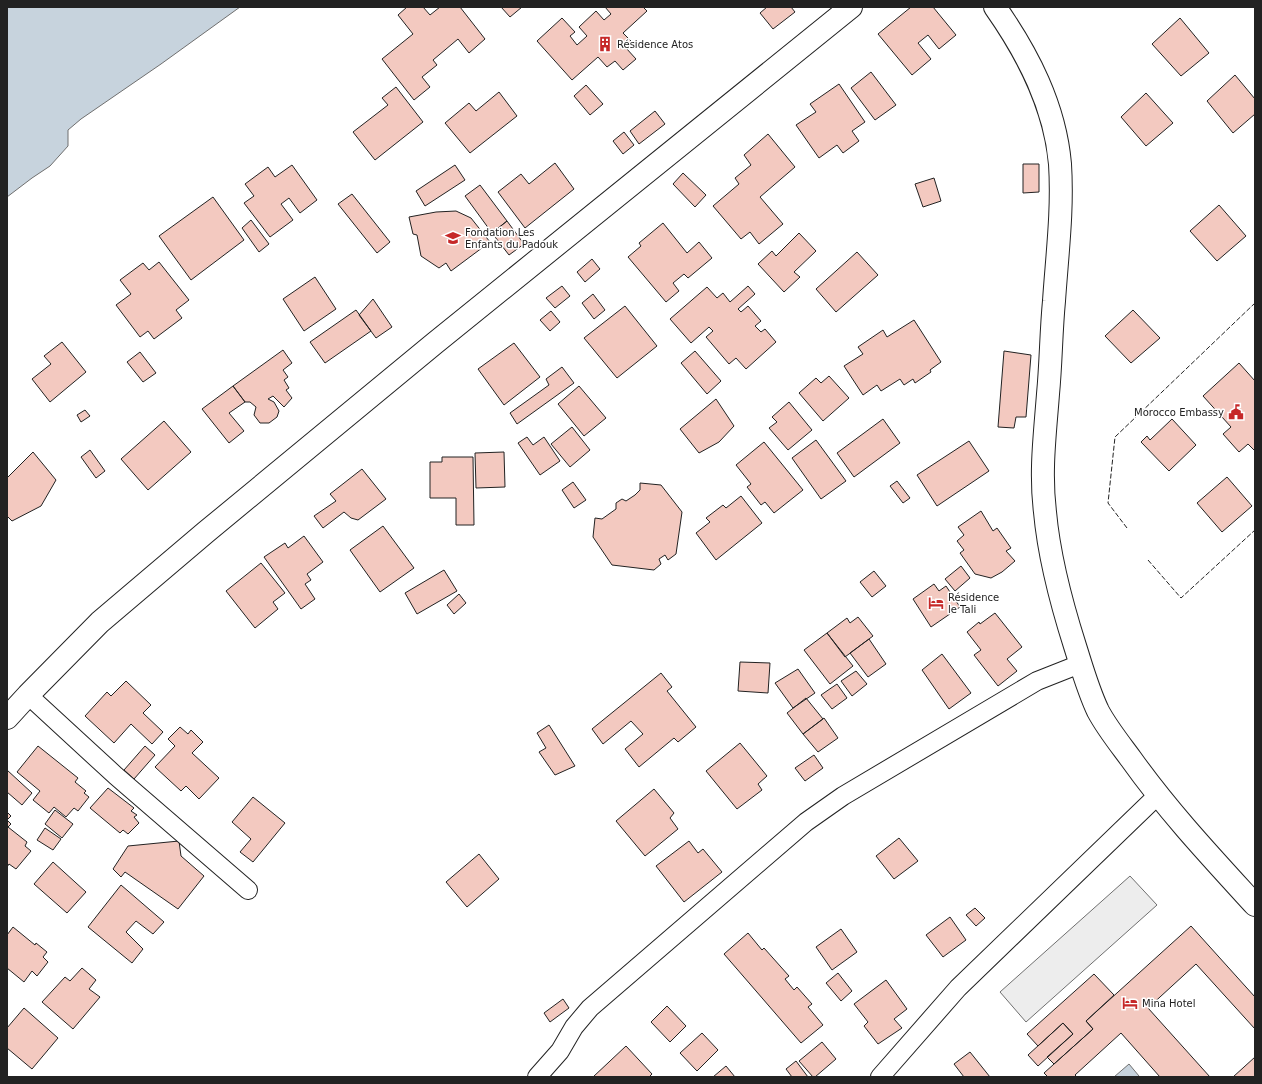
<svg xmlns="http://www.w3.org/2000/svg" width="1262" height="1084" viewBox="0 0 1262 1084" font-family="'DejaVu Sans',sans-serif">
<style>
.parking{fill:#ededed;stroke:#6f6f6f}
.water{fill:#c7d3dd;stroke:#6f6f6f}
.building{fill:#f3c9c0;stroke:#222}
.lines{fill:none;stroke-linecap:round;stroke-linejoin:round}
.minor-casing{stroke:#222;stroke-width:20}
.major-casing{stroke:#222;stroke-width:24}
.minor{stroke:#fff;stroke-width:18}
.major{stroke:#fff;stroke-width:22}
.fence{stroke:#222;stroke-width:1;stroke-dasharray:5 2;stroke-linecap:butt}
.labels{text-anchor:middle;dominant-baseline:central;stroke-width:3;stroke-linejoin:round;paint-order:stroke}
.poi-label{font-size:10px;fill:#222;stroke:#fff;text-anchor:start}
</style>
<rect width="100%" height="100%" fill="#fff"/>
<path class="parking" d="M1130,876l27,29 -131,117 -26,-30z"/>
<path class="water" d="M7,7h233l-79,57 -80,55 -13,11v16l-18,20 -18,12 -25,19z
M1129,1064l10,12 -2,1h-23z"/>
<path class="building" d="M407,7h16l7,8 10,-8h20l25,32 -16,14 -11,-14 -25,21 4,5 -15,12 8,10 -16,13 -32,-41 31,-25 -15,-19z
M501,7h21l-12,10z
M605,7h38l4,4 -24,22 9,9 -6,6 10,11 -13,11 -8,-9 -8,6 -9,-10 -26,23 -35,-39 25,-23 13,14 -5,4 7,9 10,-9 -8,-9 17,-16 8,9 7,-6z
M767,7h24l4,5 -22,17 -13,-16z
M911,7h22l23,28 -17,14 -11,-14 -10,8 13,16 -19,16 -34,-41z
M1180,18l29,35 -28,23 -29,-32z
M871,72l25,33 -21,15 -24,-32z
M1235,75l20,24v15l-22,19 -26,-32z
M839,84l26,38 -13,9 7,10 -16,12 -6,-8 -18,13 -23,-33 20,-13 -6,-8z
M586,85l17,19 -13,11 -16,-19z
M396,87l27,35 -48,38 -22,-28 35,-27 -6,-7z
M499,92l18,24 -47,37 -25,-30 24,-20 7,8z
M1146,93l27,30 -27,23 -25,-29z
M655,111l10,13 -26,20 -9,-13z
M624,132l10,13 -11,9 -10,-13z
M768,134l27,33 -35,30 23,27 -24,20 -9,-12 -9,7 -28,-33 26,-22 -4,-6 16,-13 -7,-10z
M555,163l19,26 -49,39 -27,-36 23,-18 8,10z
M1023,164h16v28l-16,1z
M292,165l25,35 -17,13 -11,-15 -8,6 12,16 -23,17 -26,-34 10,-7 -9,-12 23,-17 7,10z
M455,165l10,15 -40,26 -9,-15z
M683,173l23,22 -11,12 -22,-23z
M934,178l7,23 -18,6 -8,-23z
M480,185l27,36 -15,12 -27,-37z
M352,194l38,48 -13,11 -39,-49z
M213,197l31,43 -53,40 -32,-44z
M1219,205l27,31 -29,25 -27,-30z
M456,211l15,7 19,24 -39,29 -5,-8 -7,5 -18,-12 -4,-21 -4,-1 -4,-17 27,-5z
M251,220l18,24 -10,8 -17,-24z
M507,221l17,23 -15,11 -17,-22z
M663,223l24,30 12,-11 13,16 -24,20 -4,-4 -11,9 6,8 -13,11 -38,-45 13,-11 -2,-3z
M799,233l17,18 -22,21 6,5 -16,15 -26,-28 14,-13 4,5z
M857,252l21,23 -42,37 -20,-23z
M592,259l8,10 -15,13 -8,-10z
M159,262l30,38 -13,10 6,8 -28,21 -6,-8 -8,6 -24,-32 15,-11 -11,-14 23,-17 6,7z
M315,277l21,32 -32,22 -21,-32z
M562,286l8,10 -15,12 -9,-10z
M748,286l7,8 -17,15 3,3 7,-6 13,15 -6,5 6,6 4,-3 11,13 -30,27 -10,-11 -7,6 -23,-27 7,-6 -4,-4 -18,16 -21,-24 37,-32 10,11 6,-5 7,9z
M593,294l12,16 -11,9 -12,-16z
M373,299l19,28 -16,11 -17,-23z
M625,306l32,40 -40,32 -33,-40z
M356,310l15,21 -46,32 -15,-21z
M1133,310l27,28 -29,25 -26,-27z
M551,311l9,11 -10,9 -10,-11z
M914,320l27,42 -11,8 1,2 -16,11 -2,-4 -9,6 -4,-6 -19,12 -4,-6 -14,10 -19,-29 19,-12 -5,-7 25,-17 4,7z
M62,342l24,30 -36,30 -18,-23 19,-15 -7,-8z
M514,343l26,34 -36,28 -26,-36z
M283,350l9,13 -9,7 5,7 -4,3 5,8 -3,2 6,8 -8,9 -11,-11 -5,3 6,3 5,9 -2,6 -8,6h-9l-6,-8 2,-8 -6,-5h-5l-12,-16z
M695,351l26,30 -14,13 -26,-31z
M1004,351l27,4 -5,62h-10l-2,11 -16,-1z
M140,352l16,21 -13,9 -16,-20z
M1239,363l16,18v70l-7,-7 -9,8 -16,-18 8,-7 -28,-31z
M562,367l12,16 -57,41 -7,-11 39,-28 -3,-6z
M829,376l20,22 -26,23 -24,-28 17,-15 5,5z
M233,386l12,16 -16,11 15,18 -15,12 -27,-34z
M579,386l27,32 -22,18 -26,-32z
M716,399l18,27 -15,16 -20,11 -19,-24z
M789,402l23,28 -24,20 -19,-22 8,-6 -5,-5z
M85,410l5,6 -9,6 -4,-7z
M883,419l17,24 -46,34 -17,-24z
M1172,419l24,26 -27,26 -28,-29 6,-6 3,4z
M164,421l27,31 -43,38 -27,-31z
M572,427l18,23 -20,17 -19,-23z
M527,437l6,8 11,-8 16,24 -20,14 -22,-32z
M816,440l30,41 -25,18 -29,-41z
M969,441l20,30 -52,35 -20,-31z
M764,442l39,48 -29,23 -9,-11 -4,3 -14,-18 4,-3 -15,-19z
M90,450l15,21 -9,7 -15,-21z
M33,452l23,28 -15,26 -29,15 -5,-5v-38z
M504,452l1,35 -29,1 -1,-35z
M442,457h31l1,68h-18v-27h-26v-36h12z
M362,469l24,30 -28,21 -7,-2 -7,-6 -21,16 -9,-12 22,-15 -6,-7z
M1227,477l25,29 -30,26 -25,-29z
M897,481l13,17 -7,5 -13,-17z
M573,482l13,18 -12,8 -12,-18z
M640,483l21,2 21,27 -6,42 -8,6 -3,-5 -6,4 2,5 -7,6 -42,-5 -19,-28 2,-19 7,1 14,-10v-6l6,-4 4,2 9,-6 5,-5z
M741,496l21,27 -46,37 -20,-27 14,-11 -4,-4 17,-13 3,3z
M981,511l12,20 4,-3 14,20 -5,3 9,10 -13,11 -11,6 -16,-4 -15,-21 4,-3 -7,-9 7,-6 -6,-8z
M383,526l31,42 -34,24 -30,-42z
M304,536l19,26 -16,12 4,6 -6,4 10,15 -14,10 -37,-52 21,-14 3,5z
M261,563l24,30 -12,9 5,7 -23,19 -29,-37z
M961,566l9,12 -15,13 -10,-12z
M444,570l13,21 -40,23 -12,-21z
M874,571l12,15 -14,11 -12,-15z
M934,584l5,7 7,-5 14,21 -29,20 -18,-28z
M459,594l7,9 -12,11 -7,-9z
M995,613l27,34 -15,12 10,12 -19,15 -24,-31 7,-5 -14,-18 12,-10 1,2z
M858,617l15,19 -28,21 -18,-24 20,-15 3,5z
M827,633l26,33 -23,18 -26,-34z
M869,639l17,25 -18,13 -18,-24z
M942,654l29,39 -22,16 -27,-39z
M740,662l30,1 -2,30 -30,-2z
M798,669l17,24 -22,15 -18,-25z
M856,671l11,13 -15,12 -11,-15z
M661,673l11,14 -5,4 29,36 -18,15 -4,-4 -35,29 -14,-18 18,-15 -12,-13 -28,23 -11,-15z
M126,681l25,24 -8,8 20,19 -11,12 -21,-20 -17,19 -29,-27 22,-24 4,4z
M837,684l10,14 -15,11 -11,-14z
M806,698l17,21 -20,15 -16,-21z
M824,718l14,20 -20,14 -15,-18z
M549,725l26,41 -20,9 -16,-23 7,-4 -9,-15z
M180,727l8,7 3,-4 12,12 -11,11 27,25 -20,21 -13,-13 -5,5 -26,-24 20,-21 -7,-7z
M740,743l27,33 -9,8 4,6 -25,19 -31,-38z
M38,746l40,32 -3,4 11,9 -2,2 5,4 -11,14 -4,-3 -8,9 -12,-10 -5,6 -16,-13 7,-9 -23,-19z
M145,746l10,9 -21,24 -10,-9z
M814,755l9,13 -18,13 -10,-13z
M7,770l25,23 -10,12 -15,-13z
M108,788l26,20 -3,3 6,4 -3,2 5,6 -11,11 -5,-4 -3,3 -30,-25z
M654,789l20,24 -4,5 8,11 -33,27 -29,-35z
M253,797l32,26 -32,39 -13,-10 11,-13 -19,-17z
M55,810l18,14 -11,14 -17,-14z
M7,812l4,4 -4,4 4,4 -3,3 19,15 -2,4 6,5 -15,18 -7,-5 -2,3z
M45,828l16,11 -8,11 -16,-10z
M899,838l19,23 -24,18 -18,-23z
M179,841l2,15 23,20 -26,33 -53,-37 -4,5 -8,-8 15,-23z
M689,841l9,12 5,-4 19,23 -38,30 -28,-36z
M479,854l20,25 -32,28 -21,-25z
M53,862l33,30 -19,21 -33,-29z
M121,885l43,37 -11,12 -17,-13 -10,11 17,17 -11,14 -44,-36z
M975,908l10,10 -9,8 -10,-11z
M950,917l16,23 -23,17 -17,-22z
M1191,926l64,71v32l-59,-65 -48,44 62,69h-50l-39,-44 -46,42 2,2h-29l-4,-4 49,-44 -7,-8z
M13,927l22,18 1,-2 11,9 -4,5 5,5 -11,14 -5,-5 -8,11 -17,-14v-33z
M841,929l16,23 -25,18 -16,-23z
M748,933l14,17 2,-2 25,28 -4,3 9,11 3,-3 15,17 -4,3 15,18 -22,18 -77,-89z
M82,968l14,12 -7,9 11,8 -27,32 -31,-27 23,-25 5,4z
M838,973l14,18 -11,10 -15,-18z
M1094,974l20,21 -28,26 7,8 -39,35 -7,-7 26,-23 -10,-11 -25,23 -11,-12z
M886,980l21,29 -13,10 8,9 -24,16 -14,-18 4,-4 -14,-18z
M563,999l6,9 -19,14 -6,-9z
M667,1006l19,20 -16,16 -19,-20z
M24,1008l34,30 -26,31 -25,-21v-20z
M1063,1023l10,11 -35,32 -10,-11z
M702,1033l16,17 -21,21 -17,-18z
M822,1042l14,17 -21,18h-2l-14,-16z
M626,1046l26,28 -3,3h-56z
M970,1052l20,25h-26l-10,-13z
M1255,1057v20h-22z
M796,1061l12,16h-16l-6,-8z
M726,1066l9,11h-22z"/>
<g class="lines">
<g class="minor-casing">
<path id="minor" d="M28,695l88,81 132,114
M537,1077l23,-26 14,-24 16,-19 216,-186 37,-26 194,-115 43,-17
M880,1077l78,-89 200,-193"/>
</g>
<g class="major-casing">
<path id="major" d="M995,7c33,47 60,99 65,157 3,46 -3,92 -6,137 -3,31 -3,62 -6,93 -3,40 -8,78 -3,118 4,45 16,90 30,134 7,22 13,44 23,65 9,17 22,33 33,48 37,52 81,99 124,146
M7,718l21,-23 72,-73 106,-90 229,-189 416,-336"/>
</g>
<use href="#minor" class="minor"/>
<use href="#major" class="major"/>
<path class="fence" d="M1127,528l-19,-25 7,-66 140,-134
M1148,560l33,38 74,-68"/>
</g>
<defs>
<g id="building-bare" transform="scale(1.2)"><path d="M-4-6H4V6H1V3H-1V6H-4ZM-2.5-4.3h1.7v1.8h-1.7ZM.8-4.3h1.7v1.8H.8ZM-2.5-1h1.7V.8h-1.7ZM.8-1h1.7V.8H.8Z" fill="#c62828" stroke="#fff" stroke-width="2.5" paint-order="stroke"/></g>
<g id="school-bare" transform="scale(1.2)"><path d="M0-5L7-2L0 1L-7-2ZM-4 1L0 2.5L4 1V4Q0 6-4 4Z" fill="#c62828" stroke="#fff" stroke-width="2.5" paint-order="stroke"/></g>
<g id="civic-bare" transform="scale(1.2)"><path d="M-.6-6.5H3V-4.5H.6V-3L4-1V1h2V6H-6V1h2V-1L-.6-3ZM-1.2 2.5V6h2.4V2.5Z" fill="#c62828" stroke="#fff" stroke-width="2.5" paint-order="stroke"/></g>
<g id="hotel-bare" transform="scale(1.2)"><path d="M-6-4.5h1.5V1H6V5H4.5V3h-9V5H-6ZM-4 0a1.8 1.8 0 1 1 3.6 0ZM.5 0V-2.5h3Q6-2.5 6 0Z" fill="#c62828" stroke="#fff" stroke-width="2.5" paint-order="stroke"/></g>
</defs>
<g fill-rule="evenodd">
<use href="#building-bare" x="605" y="44"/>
<use href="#school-bare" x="453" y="238"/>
<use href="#civic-bare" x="1236" y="412"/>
<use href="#hotel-bare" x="936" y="603"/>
<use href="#hotel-bare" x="1130" y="1003"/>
</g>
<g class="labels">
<g class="poi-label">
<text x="617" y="44">Résidence Atos</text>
<text x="465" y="232">Fondation Les<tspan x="465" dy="12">Enfants du Padouk</tspan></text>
<text x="1224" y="412" text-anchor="end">Morocco Embassy</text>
<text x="948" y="597">Résidence<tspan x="948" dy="12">le Tali</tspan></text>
<text x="1142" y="1003">Mina Hotel</text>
</g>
</g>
<rect width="1262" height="1084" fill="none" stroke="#222222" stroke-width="16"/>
</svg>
